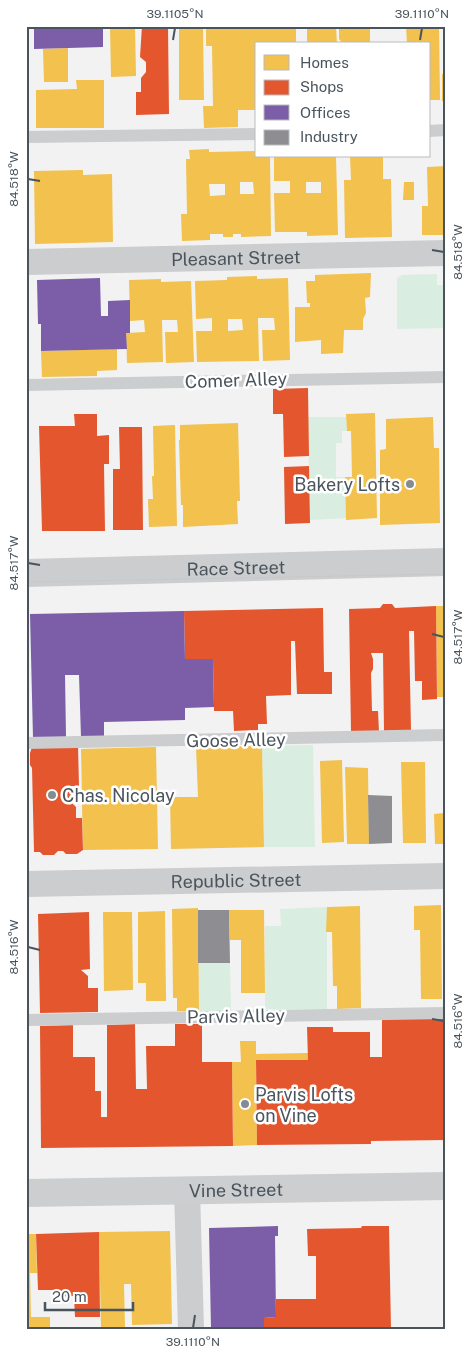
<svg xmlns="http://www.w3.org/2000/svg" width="472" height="1355" viewBox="0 0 472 1355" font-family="'Public Sans',sans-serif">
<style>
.green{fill:#d9eee0}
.homes{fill:#f2c14e;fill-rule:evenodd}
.shops{fill:#e4572e}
.offices{fill:#7b5ea7}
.industry{fill:#8d8d92}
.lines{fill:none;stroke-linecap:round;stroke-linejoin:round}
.service{stroke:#cccdcf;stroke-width:12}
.minor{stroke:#cccdcf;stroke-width:26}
.tertiary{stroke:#cccdcf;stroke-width:28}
.secondary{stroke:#ccced0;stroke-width:28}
.tram{stroke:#c7c8c9;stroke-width:1}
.ticks{fill:none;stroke:#4a545c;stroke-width:2}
.poi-dot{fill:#858b90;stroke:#fff;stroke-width:2}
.labels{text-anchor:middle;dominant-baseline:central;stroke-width:5;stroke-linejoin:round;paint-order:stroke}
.street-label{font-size:18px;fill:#4a545c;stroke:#fff}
.poi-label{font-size:18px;fill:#4a545c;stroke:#fff;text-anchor:start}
.neatline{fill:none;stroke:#4a545c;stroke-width:2}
.ticks-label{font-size:12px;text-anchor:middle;fill:#4a545c}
</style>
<rect width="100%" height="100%" fill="#f2f2f2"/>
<path class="green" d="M437,274v11h9v43l-49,1v-51l5,-3z
M308,417h38l1,14h-5v12h-6v34h9l1,41 -36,2z
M313,745l2,102h-51l-2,-101z
M327,907v102h-62v-83h16l-1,-17z
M198,963h32l1,48h-32z"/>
<path class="homes" d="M110,26h25l1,50 -25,1z
M179,26h24l1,74h-25z
M206,26h90v18h-40v66h-18v17l-34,1 -1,-22h10l-1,-60h-6z
M307,26h29l1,18h-30z
M339,26h31v18h-27l-4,-5z
M406,26h33l1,74h-12v-56h-21z
M68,48v34h-24l-1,-33z
M442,74h4v27h-4z
M76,80h28v48h-68v-38l41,-1z
M209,149v3l47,-1v5h14l1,80 -30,1v-3h-8v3h-10v-3h-13v6l-28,1 -1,-27h6l-1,-55h4l-1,-9zM240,182h13l1,12h-14zM209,184h16v11l-15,1z
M274,156h62l2,79 -31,1v-4h-32l-1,-39h16v-12h-16zM306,182h15v11h-15z
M350,156h33v23h8l1,58 -47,1 -1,-58h7z
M446,166v69h-24v-29h6l-1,-39z
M83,170v5l29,-1 1,68 -78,2 -1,-73z
M404,182h10v18h-11z
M371,273l-1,24 -5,1 1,15 -3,6v11h-19l-1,23 -22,1v-14l-26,2v-35h15v-4h-3l-1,-22h9v-6z
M257,276v3l31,-1 2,82 -27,1 -1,-31h13l-1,-12h-16l1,43 -62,1 -1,-31h16v-13l-16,1 -1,-38 32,-1v-3zM228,319h14l1,11 -15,1z
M161,279v3l30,-1 3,81 -28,1 -1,-31h13l-1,-12h-15l1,42 -36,1 -1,-30 19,-1 -1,-12 -14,1 -1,-41z
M117,349v21l-20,1v5l-55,1 -1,-26z
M375,413l2,105 -31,2 -1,-43h7l-1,-46h-4l-1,-17z
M433,417l1,31h5l1,75 -60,2v-75l6,-1v-30z
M238,423l2,78h-3l1,23 -55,3v-22h-2l-2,-65h1v-15z
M175,425l2,101 -28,1 -1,-28h5l-1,-23h2l-1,-50z
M436,606h10v91h-9z
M262,746l2,101 -93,2 -1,-52h28l-2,-50z
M156,747l2,102 -75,1 -1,-46h7v-7h-7l-1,-48z
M443,757h3v87h-11l-1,-30 10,-1z
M342,760l2,82 -22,1 -2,-82z
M401,762h24l1,81h-23z
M345,767l23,1 1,76h-22z
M441,905l1,94h-21l-1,-69h-6v-24z
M360,906l1,102 -24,1v-23h-4l-1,-54h-6l1,-25z
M198,908l1,103h-22v-13h-4l-1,-89z
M229,910h35l1,83h-24v-53h-11z
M165,911l1,90h-20v-18h-8v-71z
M103,912h29l1,78 -29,1z
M240,1041h16v13l52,-1v7h-52l1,85 -24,1 -1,-84h9z
M170,1231l2,93 -40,1 -1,-41h-7l1,45h-24l-2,-97z
M26,1234h10l1,39h-7l1,44h19v12h-24z"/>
<path class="shops" d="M142,26h26l1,88 -33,1v-23h5v-14l5,-6v-10l-6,-5z
M308,388l1,68 -25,1 -1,-43h-10v-25z
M74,414h23v22l12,-1v29h-5l1,67h-63l-3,-105h36z
M119,427h23l1,103h-30v-61h7z
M309,466l1,57 -25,1 -1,-57z
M383,604h9l3,4 41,-2 1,93 -15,1v-19h-7l-1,-50h-5l2,99 -27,1 -1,-78h-12l2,6v10l-2,4 1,38h6l1,21h-28l-2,-123 31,-1z
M323,608l1,64h8v22h-35l-2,-53h-4v54l-25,1 1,28h-9v6l-24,1 -1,-20h-19l-1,-52h-28l-1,-48z
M78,746l1,40h-7v17l4,4v11h6l1,32 -6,4h-11l-3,-3h-5l-4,4h-11l-3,-3h-6l-2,-84 -2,-3v-12l2,-6z
M89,912l1,57 -9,1 7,6v12h10v24l-58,1 -2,-99z
M446,1018v122l-75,1v3l-114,1 -1,-85h52l-1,-33h26v5h37v25h12v-38z
M135,1024l1,65h11l-1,-43h29v-22h27v38h30l1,84 -192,2 -1,-122 33,-1v32h22v34h6v26h6v-92z
M362,1226h27l2,103h-127v-11l12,-1v-18h40v-43h-8l-1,-27 54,-1z
M99,1232l1,85h-25l-1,-21 -19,1 -1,-7h-16l-2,-56z"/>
<path class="offices" d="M34,26h69v21l-69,2z
M100,278l1,38h7v-15l22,-1v33h-4l1,16 -86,2v-27h-3l-1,-44z
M184,611l1,48h28l1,48 -29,1v12l-81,2v15h-23l-2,-62h-14l1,62 -33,1 -3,-124z
M278,1226v10h-3l1,81 -12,1v11h-53l-2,-101z"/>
<path class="industry" d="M368,795l24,1v47l-23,1z
M198,910h31l1,53h-32z"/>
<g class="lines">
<path class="service" d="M428,131l18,-1
M26,137l230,-3
M26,385l420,-8
M26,743l420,-8
M26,1020l420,-7"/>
<g class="minor">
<path id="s1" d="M26,262l420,-9"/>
<path id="s2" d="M26,884l420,-8"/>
<path d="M187,1190l4,139"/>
</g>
<path class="tertiary" id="s3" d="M26,573l420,-11"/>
<path class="secondary" id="s4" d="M26,1193l420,-7"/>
<path class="tram" d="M26,582l420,-8"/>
</g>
<path class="ticks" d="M173,40l2,-12M420,40l2,-12M28,179l12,2M432,250l12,2M28,563l12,2M432,634l12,3M28,947l12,3M432,1019l12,2M193,1328l2,-13"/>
<g class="poi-dot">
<circle cx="410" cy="484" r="5"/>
<circle cx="52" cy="795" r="5"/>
<circle cx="245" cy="1104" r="5"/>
</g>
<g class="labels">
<g class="street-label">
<text stroke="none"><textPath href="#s1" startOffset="210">Pleasant Street</textPath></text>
<text transform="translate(236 380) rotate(-2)">Comer Alley</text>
<text stroke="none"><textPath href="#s3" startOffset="210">Race Street</textPath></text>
<text transform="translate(236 740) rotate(-1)">Goose Alley</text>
<text stroke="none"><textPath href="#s2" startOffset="210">Republic Street</textPath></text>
<text transform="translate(236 1016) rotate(-1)">Parvis Alley</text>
<text stroke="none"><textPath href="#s4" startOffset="210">Vine Street</textPath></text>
</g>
<g class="poi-label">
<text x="400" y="484" text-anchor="end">Bakery Lofts</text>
<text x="62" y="795">Chas. Nicolay</text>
<text x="255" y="1094">Parvis Lofts<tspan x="255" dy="21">on Vine</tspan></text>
</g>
</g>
<rect width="472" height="1355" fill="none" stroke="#ffffff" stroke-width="55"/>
<rect x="255" y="42" width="175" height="115" fill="#ffffff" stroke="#b7bbbe"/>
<rect x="264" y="55" width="25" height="15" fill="#f2c14e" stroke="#b7bbbe"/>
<text x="300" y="68" font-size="15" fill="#4a545c">Homes</text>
<rect x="264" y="80" width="25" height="15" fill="#e4572e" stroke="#b7bbbe"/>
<text x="300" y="92" font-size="15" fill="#4a545c">Shops</text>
<rect x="264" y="105" width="25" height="15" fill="#7b5ea7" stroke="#b7bbbe"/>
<text x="300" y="118" font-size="15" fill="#4a545c">Offices</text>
<rect x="264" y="130" width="25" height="15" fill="#8d8d92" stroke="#b7bbbe"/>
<text x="300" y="142" font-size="15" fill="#4a545c">Industry</text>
<path d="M45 1302v8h88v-8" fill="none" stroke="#4a545c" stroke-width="2.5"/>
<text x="52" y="1302" font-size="15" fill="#4a545c" stroke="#ffffff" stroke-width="4" paint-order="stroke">20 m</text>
<rect x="28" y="28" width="416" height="1300" class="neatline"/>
<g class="ticks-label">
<text x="175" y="18">39.1105°N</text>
<text x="422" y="18">39.1110°N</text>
<text transform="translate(14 179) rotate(-90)" y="4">84.518°W</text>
<text transform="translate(458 252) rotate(-90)" y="4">84.518°W</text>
<text transform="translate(14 563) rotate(-90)" y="4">84.517°W</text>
<text transform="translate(458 637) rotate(-90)" y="4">84.517°W</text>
<text transform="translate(14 947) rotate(-90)" y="4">84.516°W</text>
<text transform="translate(458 1021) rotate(-90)" y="4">84.516°W</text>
<text x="193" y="1346">39.1110°N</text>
</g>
</svg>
